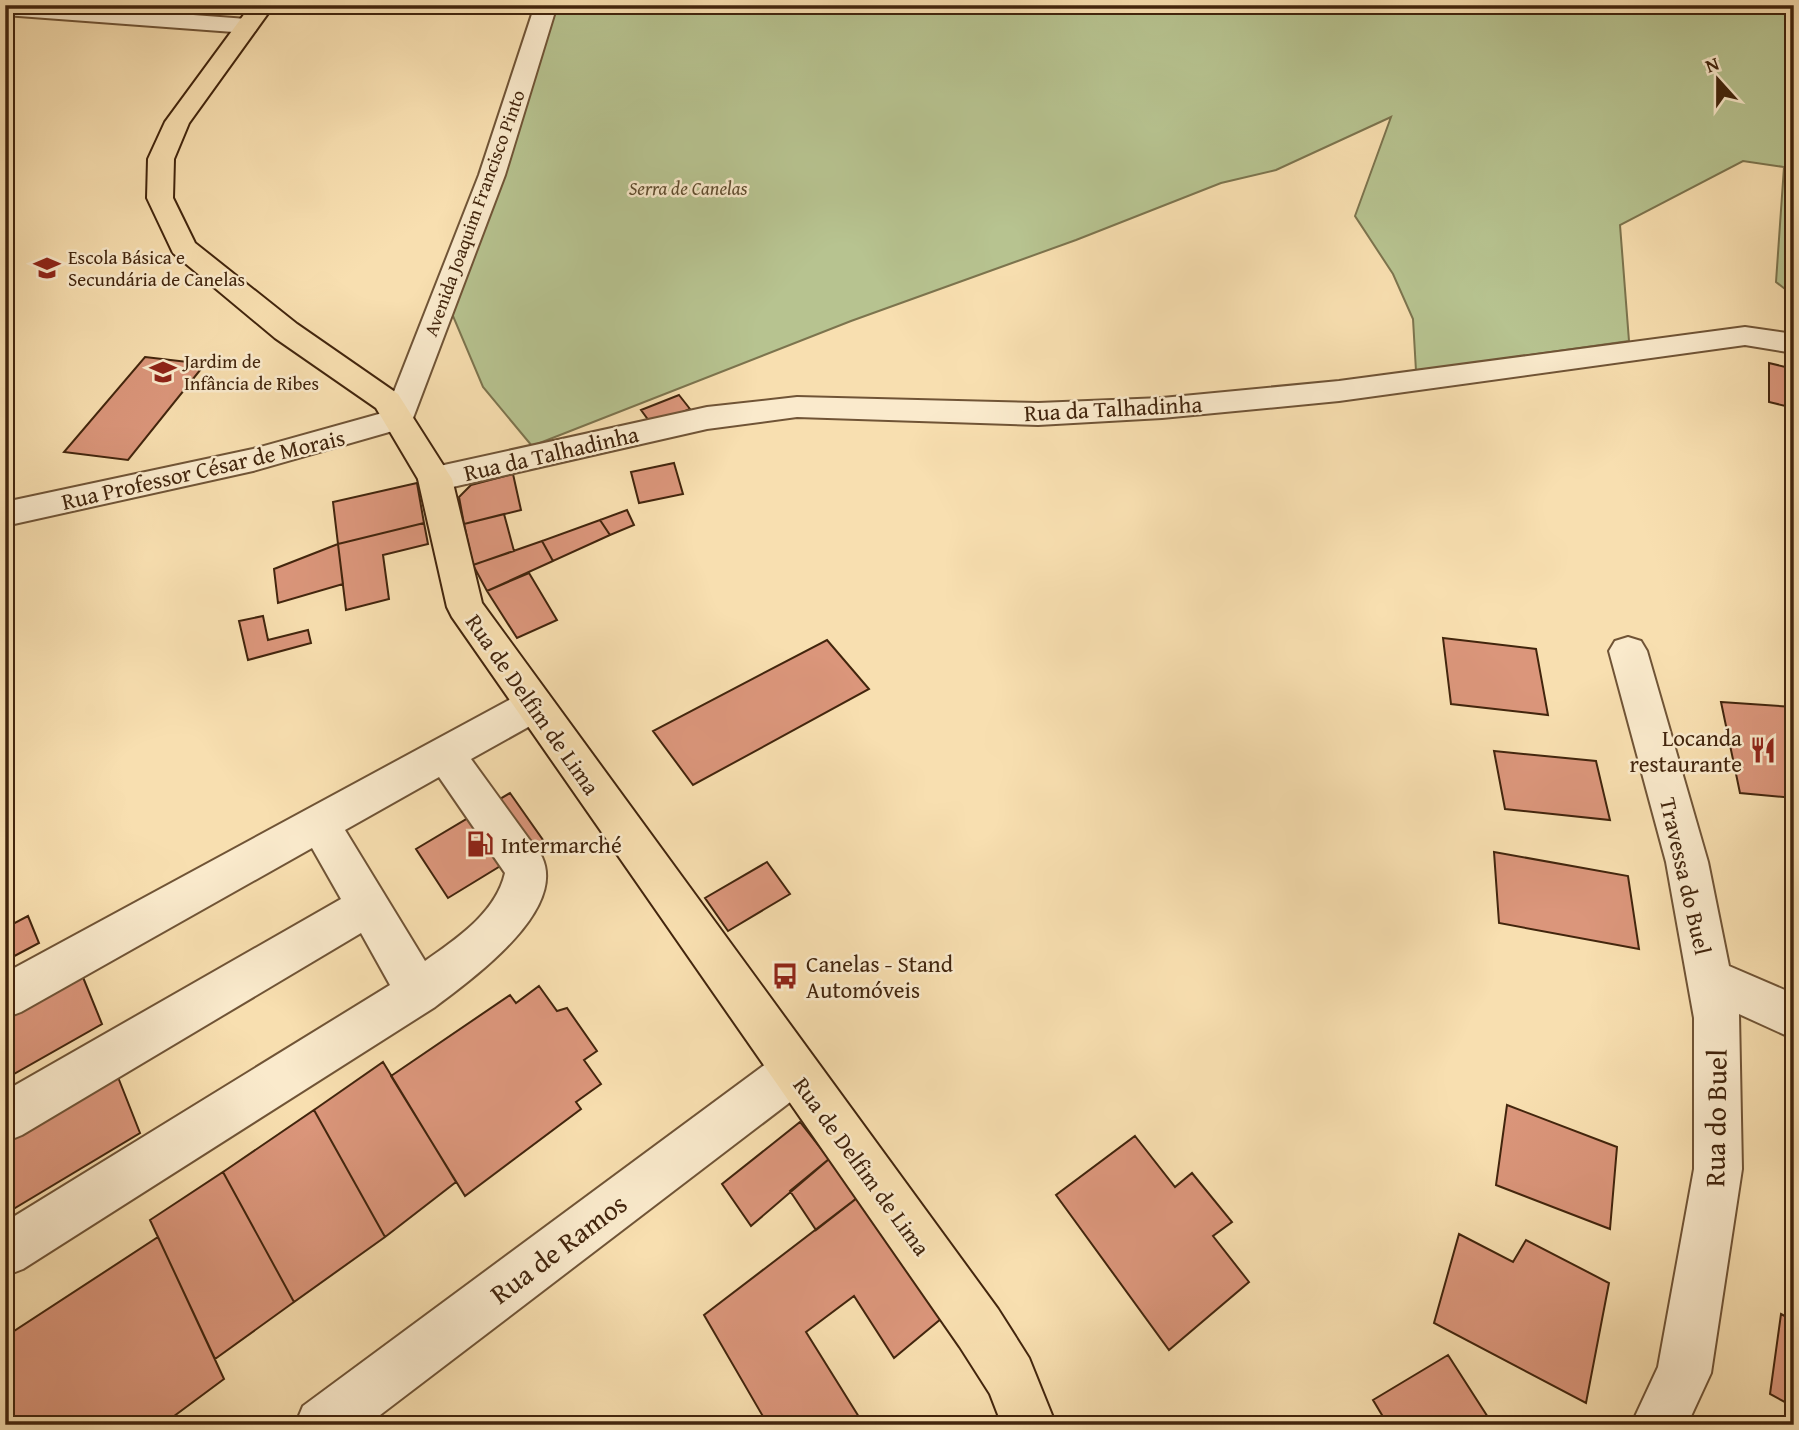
<svg xmlns="http://www.w3.org/2000/svg" width="1799" height="1430" viewBox="0 0 1799 1430" font-family="'Gentium Book Plus',serif">
<style>
.green{fill:#b7c390;stroke:#7c744e;stroke-width:2}
.building{fill:#db967b;stroke:#42250d;stroke-width:2}
.lines{fill:none;stroke-linecap:round;stroke-linejoin:round}
.minor-casing{stroke:#705436;stroke-width:4}
.major-casing{stroke:#42250d;stroke-width:4}
.minor{fill:#faeacc;fill-rule:evenodd}
.major{fill:#f8dfb0;fill-rule:evenodd}
.labels{text-anchor:middle;dominant-baseline:central;stroke-width:5;stroke-linejoin:round;paint-order:stroke}
.far-park-label{font-size:19px;font-style:italic;fill:#5f4c2e;stroke:#faeacc}
.far-street-label{font-size:19px;fill:#42250d;stroke:#faeacc}
.far-poi-label{font-size:19px;fill:#42250d;stroke:#faeacc;text-anchor:start}
.street-label{font-size:23px;fill:#42250d;stroke:#faeacc}
.poi-label{font-size:23px;fill:#42250d;stroke:#faeacc;text-anchor:start}
.near-street-label{font-size:28px;fill:#42250d;stroke:#faeacc}
</style>
<rect width="100%" height="100%" fill="#f8dfb0"/>
<filter id="stains"><feTurbulence type="fractalNoise" baseFrequency=".00286" numOctaves="4"/><feColorMatrix values="0 0 0 0 .2 0 0 0 0 .09 0 0 0 0 .02 0 0 0 .5 -.17"/></filter>
<radialGradient id="worn" r=".72"><stop offset=".6" stop-color="#630" stop-opacity="0"/><stop offset="1" stop-color="#630" stop-opacity=".3"/></radialGradient>
<path class="green" d="M553,5h1241v291l-18,-14 8,-115 -41,-6 -123,64 9,116 -213,30 -3,-52 -20,-45 -38,-58 36,-99 -115,53 -55,13 -145,57 -225,81 -319,125 -49,-59 -33,-78z"/>
<path class="building" d="M145,357l60,7 -77,96 -64,-8z
M1769,363l25,6v39l-25,-6z
M679,395l11,14 -38,16 -11,-15z
M674,463l9,31 -44,9 -8,-31z
M513,474l8,36 -57,14 -5,-27 12,-12z
M417,483l7,40 -86,21 -5,-42z
M627,510l7,15 -24,10 -10,-15z
M504,514l10,37 -41,14 -9,-41z
M600,520l10,15 -57,26 -11,-20z
M424,523l4,21 -45,11 6,44 -43,11 -8,-66z
M542,541l11,20 -66,30 -14,-26z
M338,544l5,40 -65,19 -4,-34z
M529,573l28,47 -40,18 -30,-47z
M263,616l5,24 40,-10 3,13 -63,17 -9,-39z
M1443,638l93,11 12,66 -97,-11z
M827,640l42,49 -176,96 -40,-54z
M1721,702l73,5v91l-54,-5z
M1494,751l102,10 14,59 -105,-11z
M510,793l33,47 -95,58 -32,-49z
M1494,852l134,24 11,73 -140,-26z
M767,862l23,32 -62,37 -23,-33z
M28,916l11,27 -34,18v-33z
M78,965l24,59 -97,55v-75z
M539,986l18,25 10,-3 30,43 -13,9 17,24 -25,18 5,7 -116,87 -74,-120 119,-81 6,8z
M383,1062l73,120 -71,55 -71,-127z
M114,1067l26,66 -135,81v-84z
M1507,1105l110,42 -7,82 -114,-44z
M314,1110l71,127 -91,65 -71,-130z
M800,1122l29,37 -78,67 -29,-42z
M1135,1136l40,51 17,-14 40,49 -19,14 36,46 -80,68 -113,-155z
M829,1159l28,39 -41,32 -26,-39z
M223,1172l71,130 -79,57 -65,-139z
M857,1198l85,120 -48,40 -40,-62 -48,36 58,93h-96l-64,-110z
M1459,1234l54,28 13,-22 83,43 -23,120 -152,-80z
M158,1237l66,142 -62,46h-157v-74l3,-2 -3,-12z
M1781,1314l13,7v86l-24,-13z
M1448,1355l45,70h-105l-15,-25z"/>
<g class="lines">
<g class="minor-casing">
<path id="minor" d="M5,5h54l188,14 8,2 3,5 -3,5 -8,2 -242,-18z
M535,5h22l-52,170 -95,251 -157,45 -248,55v-24l248,-53 133,-37 93,-237z
M1745,327l49,7v19l-49,-8 -406,56 -177,17 -124,7 -241,-8 -90,12 -272,62 -12,-4 -5,-8 5,-8 12,-4 272,-60 90,-10 241,6 124,-5 177,-17z
M1628,637l13,4 6,10 61,211 21,104 65,28v45l-55,-25 3,155 -31,204 -24,52h-56l27,-58 36,-198v-151l-28,-156 -57,-211 6,-10z
M534,690l14,4 5,11 -5,11 -77,43 71,98c25,54 -70,122 -107,150l-412,262 -18,7v-54l385,-237 -29,-52 -339,202 -17,7v-51l336,-192 -29,-51 -291,164 -16,6v-45l515,-279zM439,777l66,96c-9,40 -49,66 -80,88l-80,-131z
M794,1048l16,7 7,16 -7,16 -443,338h-72l8,-19 475,-351z"/>
</g>
<g class="major-casing">
<path id="major" d="M251,5h23l-85,118 -15,36 -1,39 22,45 102,81 101,70 54,85 30,124 516,706 31,49 27,67h-54l-12,-31 -30,-47 -508,-730 -5,-10 -29,-128 -42,-71 -101,-70 -102,-85 -26,-55 1,-39 17,-37z"/>
</g>
<use href="#minor" class="minor"/>
<use href="#major" class="major"/>
</g>
<defs>
<g id="school-bare" transform="scale(2.1)"><path d="M0-5L7-2L0 1L-7-2ZM-4 1L0 2.5L4 1V4Q0 6-4 4Z" fill="#8f2418" stroke="#faeacc" stroke-width="2.5" paint-order="stroke"/></g>
<g id="restaurant-bare" transform="scale(2.1)"><path d="M-5-6h1v4h1v-4h1v4h1v-4h1v5L-1.5 .5V6h-2V.5L-5-1ZM5-6V6H3V1.5H1.5Q1.5-4 5-6Z" fill="#8f2418" stroke="#faeacc" stroke-width="2.5" paint-order="stroke"/></g>
<g id="fuel-bare" transform="scale(2.1)"><path d="M-5.5-6h7V0h2V4h1.3V-2.5L3-4.5l.8-.8L6-3V5H2.5V1h-1V6h-7ZM-4.2-4.7v3.2H.2V-4.7Z" fill="#8f2418" stroke="#faeacc" stroke-width="2.5" paint-order="stroke"/></g>
<g id="bus-bare" transform="scale(2.1)"><path d="M-5-6H5V4H4V6H2V4H-2V6H-4V4H-5ZM-3.5-4V0h7V-4ZM-3.5 1.2v1.5H-2V1.2ZM2 1.2v1.5H3.5V1.2Z" fill="#8f2418" stroke="#faeacc" stroke-width="2.5" paint-order="stroke"/></g>
</defs>
<g fill-rule="evenodd">
<use href="#school-bare" x="47" y="268"/>
<use href="#school-bare" x="163" y="372"/>
<use href="#restaurant-bare" x="1763" y="750"/>
<use href="#fuel-bare" x="480" y="844"/>
<use href="#bus-bare" x="785" y="976"/>
</g>
<g class="labels">
<g class="far-park-label">
<text x="688" y="188">Serra de Canelas</text>
</g>
<g class="far-street-label">
<text transform="translate(474 213) rotate(-70)">Avenida Joaquim Francisco Pinto</text>
</g>
<g class="far-poi-label">
<text x="68" y="257">Escola Básica e<tspan x="68" dy="22">Secundária de Canelas</tspan></text>
<text x="184" y="361">Jardim de<tspan x="184" dy="22">Infância de Ribes</tspan></text>
</g>
<g class="street-label">
<text transform="translate(1113 408) rotate(-3)">Rua da Talhadinha</text>
<text transform="translate(551 453) rotate(-13)">Rua da Talhadinha</text>
<text transform="translate(203 469) rotate(-13)">Rua Professor César de Morais</text>
<text transform="translate(533 704) rotate(55)">Rua de Delfim de Lima</text>
<text transform="translate(1686 876) rotate(77)">Travessa do Buel</text>
<text transform="translate(862 1166) rotate(54)">Rua de Delfim de Lima</text>
</g>
<g class="poi-label">
<text x="1742" y="737" text-anchor="end">Locanda<tspan x="1742" dy="26">restaurante</tspan></text>
<text x="501" y="844">Intermarché</text>
<text x="806" y="963">Canelas - Stand<tspan x="806" dy="26">Automóveis</tspan></text>
</g>
<g class="near-street-label">
<text transform="translate(1715 1118) rotate(-89)">Rua do Buel</text>
<text transform="translate(558 1248) rotate(-37)">Rua de Ramos</text>
</g>
</g>
<rect width="1799" height="1430" fill="none" stroke="#f8dfb0" stroke-width="28"/>
<rect x="7" y="7" width="1785" height="1416" fill="none" stroke="#42250d" stroke-width="3.5"/>
<rect x="14" y="14" width="1771" height="1402" fill="none" stroke="#42250d" stroke-width="2"/>
<g transform="translate(1718 80) rotate(339)" stroke="#faeacc" stroke-width="5" paint-order="stroke">
<path d="M0-5L12 26L0 18L-12 26Z" fill="#42250d"/>
<text y="-10" font-size="19" font-weight="bold" text-anchor="middle" fill="#42250d">N</text>
</g>
<rect width="100%" height="100%" filter="url(#stains)"/>
<rect width="100%" height="100%" fill="url(#worn)"/>
</svg>
